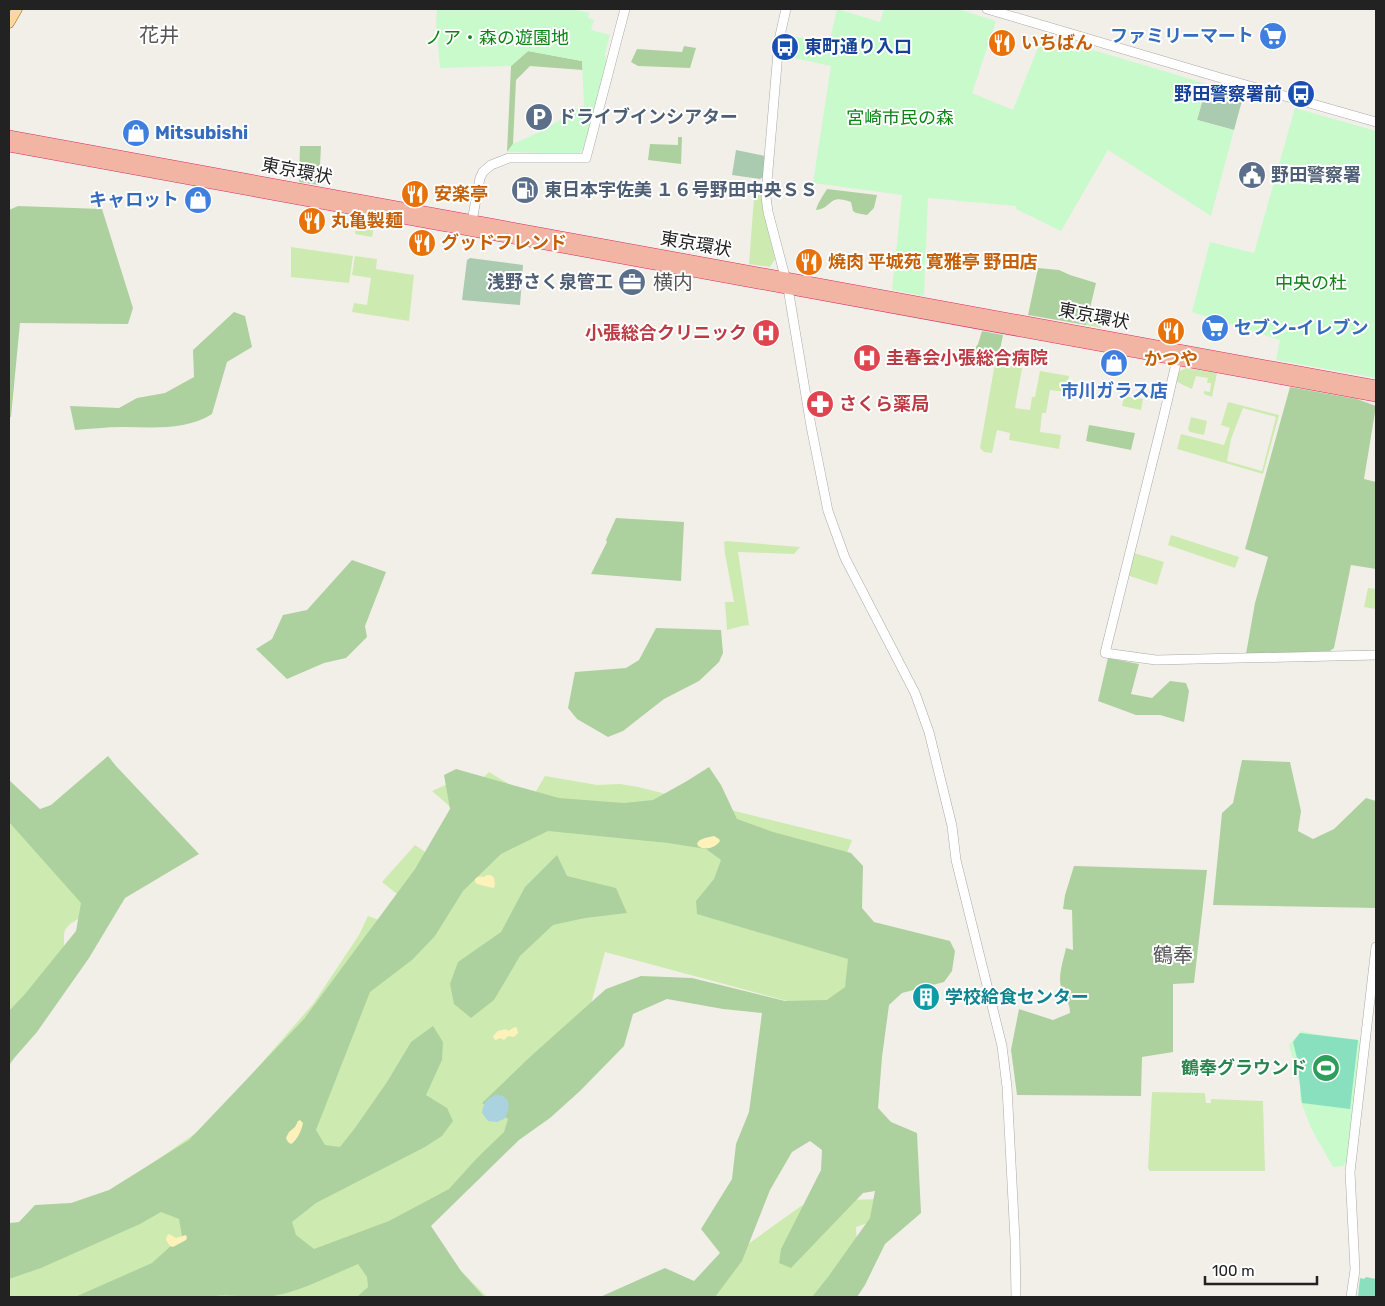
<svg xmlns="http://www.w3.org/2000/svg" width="1385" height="1306" viewBox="0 0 1385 1306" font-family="Rubik,'Noto Sans JP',sans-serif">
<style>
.grass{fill:#cdebb0;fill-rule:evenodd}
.forest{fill:#add19e;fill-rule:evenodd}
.sand{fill:#fff1ba}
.cemetery{fill:#aacbaf}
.park{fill:#c8facc}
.pitch{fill:#88e0be}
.water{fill:#aad3df}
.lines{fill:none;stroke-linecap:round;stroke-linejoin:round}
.tertiary-casing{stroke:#a9a9a9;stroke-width:10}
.primary-casing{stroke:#a06b00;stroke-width:11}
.trunk-casing{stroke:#dc2a67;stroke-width:12}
.tertiary{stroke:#fff;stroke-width:9}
.primary{stroke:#fcd6a4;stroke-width:10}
.trunk{stroke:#f2b4a3;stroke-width:11}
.labels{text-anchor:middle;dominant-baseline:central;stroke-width:4;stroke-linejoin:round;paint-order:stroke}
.shop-label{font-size:18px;font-weight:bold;fill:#366cbe;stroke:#fff;text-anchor:end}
.park-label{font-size:18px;fill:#0c8416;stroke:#fff}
.food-label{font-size:18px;font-weight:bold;fill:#c56008;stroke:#fff;text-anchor:start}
.transit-label{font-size:18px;font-weight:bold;fill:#164399;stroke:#fff;text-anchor:start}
.service-label{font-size:18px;font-weight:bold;fill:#4e5e75;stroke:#fff;text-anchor:start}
.street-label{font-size:18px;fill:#222;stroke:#fff}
.health-label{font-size:18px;font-weight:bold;fill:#be3a42;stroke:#fff;text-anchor:start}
.culture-label{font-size:18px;font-weight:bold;fill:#0d838f;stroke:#fff;text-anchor:start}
.leisure-label{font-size:18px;font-weight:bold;fill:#27864d;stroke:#fff;text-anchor:end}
.quarter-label{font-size:20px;fill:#555;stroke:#fff}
</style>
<rect width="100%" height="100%" fill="#f2efe9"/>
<path class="grass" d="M755,184l4,1 3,3v16l13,55 -5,8 -21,-3z
M358,217l17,3 -3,17 -17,-3z
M291,247l62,9 -4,27 -58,-6z
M355,256l22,3 -1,10 38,6 -5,46 -57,-9 2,-9 13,2 4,-27 -19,-3z
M1088,314l16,3 -3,11 -15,-3z
M995,363l27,5 -7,40 15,2 2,-13h3l5,-26 29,5 -3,16 -16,-2 -4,23h-4l-2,19 21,3 -2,14 -50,-9 1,-7 -13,-3 -5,23 -8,-1 -4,-4z
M1186,368l31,5 -5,24 -8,-3v-3l6,1 1,-9h-4l1,-5 -12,-2 -4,13 -9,-4 -7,-4 2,-9z
M1124,396l19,3 -2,11 -19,-4z
M1228,402l51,13 -16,59 -86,-25 4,-15 43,11 6,-17 -9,-3zM1243,408l33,9 -14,54 -35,-10 4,-22z
M1191,417l16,4 -3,14 -14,-3 -2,-3z
M1171,535l68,22 -4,11 -67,-23z
M726,541l74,6 -6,7 -56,-2 11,73 -7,1 -15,4 -2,-28h9l-9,-48 -1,-12z
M1134,553l30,9 -7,23 -27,-9 -2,-2z
M1368,588l8,1v20l-12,-2z
M489,772l43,26 13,-22 52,9 23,-1 18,3 214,53 -33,85 69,47 -15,52 -268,-72 -33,123 -154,153 69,69h-478v-54l25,3 186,-130 32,-42 61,-70 46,-69 9,-19 19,7 10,-29 -15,-12 33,-37 16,11 31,-39 -30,-26 38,-17 11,6z
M9,814l65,43 12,57 -16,10 -5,6 -1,4v10l-2,22 -25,54 -28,47z
M1152,1092l52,1 1,1 1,9h5v-4l52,2 2,70h-115l-2,-3z
M880,1199l18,14 -42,14 2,34 -38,36h-169l43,-14 107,-77 15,-5z"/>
<path class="forest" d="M684,46l12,2 -6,20 -52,-2 -7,-4 6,-13 45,3z
M528,51l54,10 1,9 -53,-4 -14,14 -3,64 -6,8 4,-86z
M678,137h4l-1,27 -33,-4 2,-16 28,1z
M300,146h21l-2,39 -20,-3z
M827,189l50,6 -3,13 -7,7 -11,-2 -3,-2 -2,-9c-23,-9 -18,6 -35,8 2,-8 7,-14 11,-21z
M18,206l84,3 31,99 -5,16 -108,-1 -9,94h-2v-207z
M1038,268l21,2 11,5 26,8 -10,42 -58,-10z
M234,312l11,4 7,31 -25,15 -15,52c-27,17 -60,13 -90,13 -16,0 -31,2 -47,3l-5,-24 49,2 18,-10 28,-5 29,-16 -1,-27z
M982,331l21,4 -5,24 -2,4 -4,-4 -19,-8 5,-7z
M1290,387l67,12 19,7 -12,73 12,3v87l-25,-4 -17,83 -4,3 -84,3 9,-51 13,-46 -23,-8z
M1089,425l46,8 -4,17 -45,-9z
M616,518l68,4 -3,59 -90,-7 16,-32 -1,-2z
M352,560l34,12 -21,54 2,11 -21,21 -22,5 -37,16 -31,-30 16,-10 11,-24 24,-5z
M656,628l65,2 2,23 -4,9 -20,19 -35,18 -41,32 -15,6 -31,-18 -9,-11 7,-36 51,-4 13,-8z
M1108,658l31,6 -8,30 21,4 18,-17 16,2 3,8 -5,31 -24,-7h-24l-38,-14z
M108,756l8,10 83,88 -74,44 -36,60 -52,74 -28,32v-53l16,-17 51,-63 5,-28 -72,-81v-42l31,29 11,-4z
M1242,760l48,2 11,49 -3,20 15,8 21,-10 32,-31 10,3v107l-163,-3 9,-92 11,-10z
M709,767l12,18 16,34 36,13 78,21 12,13 -1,42 12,14 76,19 5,10 -3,20 -8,11 -42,11 -13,12 -7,52 -4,51 13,14 26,11 4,80 -36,31 -20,41 -8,12h-45l16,-20 42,-59 5,-27 -12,2 -72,75 -12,-5 2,-14 40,-79 1,-20 -12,-9 -18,11 -22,38 -28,71 -27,36h-115l65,-29 29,13 26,-28 -19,-24 31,-50 4,-35 13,-32 13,-99 -39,-4 -56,-10 -34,15 -9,32 -44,45 -30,27 -31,22 -88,86 30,45 23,26h-127l11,-10 -1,-10 -9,-13c-29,12 -61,30 -92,33 -18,2 -38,-4 -55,0h-136l77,-34 30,-27 -3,-17 -18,-7 -21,12 -99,44 -32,11v-56l10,-1 16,-17 36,-2 38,-13 80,-50 115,-121 111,-150 35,-60 -6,-34 12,-6 103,29 65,5 29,-3 34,-19zM548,831l120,12 38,6 15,11 -7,19 -18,22 1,13 151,45 -3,28 -18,13 -42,1 -93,-23 -51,-2 -35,13 -75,67 -49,47 26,16 -4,13 -27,26 -28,31 -60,32 -75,28 -18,-14 -4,-13 24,-19 109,-56 17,-11 11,-15 -6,-13 -21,-13 16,-35 1,-18 -10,-16 -22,16 -24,40 -32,46 -15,19 -15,-2 -9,-15 54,-138 42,-32 23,-24 28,-45 38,-37z
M557,855l10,21 49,12 11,25 -42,5 -32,7 -33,31 -26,44 -23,18 -17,-14 -4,-20 8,-22 43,-30 24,-45z
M1074,866l133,4 -13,113 -21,1v68l-31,5 -1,39 -124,-1 -6,-45 8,-41 34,11 17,-7c0,-12 -5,-12 -8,-22 -5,-14 1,-29 4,-43l7,2 -1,-40 -9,-1 2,-14z"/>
<path class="sand" d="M714,836l5,3 1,2c-5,7 -15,10 -22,5l-1,-3 3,-3 5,-2z
M487,875h4l3,3 1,8 -2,2 -16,-4 -2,-2v-3c3,-3 5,-3 9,-2z
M515,1027l2,1 1,5 -4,4 -6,-1 -4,4 -4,-2 -4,2 -2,-1 -1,-3 5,-5 8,-2 2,2z
M300,1120l3,3c-1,6 -6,18 -12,21l-3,-2 -2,-4 3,-6 6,-5 3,-6z
M169,1234l7,4 10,-3 1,3 -1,2 -13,7 -3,-1 -4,-6 1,-4z"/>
<path class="cemetery" d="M1207,84l35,10 1,3 -9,33 -37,-10z
M736,150l29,6 -2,21 -3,2 -28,-4z
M470,258l53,7 -3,40 -58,-5 5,-40z"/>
<path class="park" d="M437,9h134l18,4 -1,5 6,2 -3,10 19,5 -5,19 2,10 -23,84 -5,6 -72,-2 6,-8 31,-14 40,-25 -2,-44 -54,-10 -17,15 -71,2 -4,-43z
M837,9l43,13 4,-13h74l38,12 -24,72 41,17 30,-75 164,49 -10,36 37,10 -23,86 -103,-66 -47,81 -45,-22v-3l-88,-8 -4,98 -32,-6 10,-95 -89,-12 18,-117 -46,-10 3,-20 19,2 -2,11 22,4z
M1295,108l81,23v247l-100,-18 4,-20 -88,-28 18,-70 44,11z
M1301,1031l14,3 43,6 3,2 -15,121 -3,3 -10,1 -22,-39 -11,-29v-14l-11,-40z"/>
<path class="pitch" d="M1300,1033l58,7 -8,69 -48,-6 -5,-45 -4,-16z
M1366,1277l10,2v18h-18l2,-19 4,1z"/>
<path class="water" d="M496,1095l7,1 5,5c1,7 0,12 -4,18l-7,3 -9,-1 -6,-8c1,-10 5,-14 14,-18z"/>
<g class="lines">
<g class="tertiary-casing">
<path id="tertiary" d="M786,9l-7,31 -12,142 -1,15 2,15 20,76 23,138 17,85 17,47 70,135 14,39 23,94 4,34 46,186 5,41 8,153 1,57
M987,9l234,69 155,44
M472,221l8,-43 3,-6 8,-7 18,-7h77l39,-149
M1178,355l-14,60 -59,238 51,7 220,-5
M1351,1297l4,-27 -5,-98 26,-225"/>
</g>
<g class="primary-casing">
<path id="primary" d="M9,23l8,-14"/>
</g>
<g class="trunk-casing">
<path id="trunk" d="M9,136l1367,250
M9,146l1367,250"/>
</g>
<use href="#tertiary" class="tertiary"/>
<use href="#primary" class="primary"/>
<use href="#trunk" class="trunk"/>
</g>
<defs>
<g id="supermarket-disc" transform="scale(1.4375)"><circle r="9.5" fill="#3f7fe0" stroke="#fff"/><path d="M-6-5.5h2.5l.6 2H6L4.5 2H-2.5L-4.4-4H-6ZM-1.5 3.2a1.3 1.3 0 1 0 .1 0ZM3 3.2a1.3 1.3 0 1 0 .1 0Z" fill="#fff"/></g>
<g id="restaurant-disc" transform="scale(1.4375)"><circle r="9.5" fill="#e8710a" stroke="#fff"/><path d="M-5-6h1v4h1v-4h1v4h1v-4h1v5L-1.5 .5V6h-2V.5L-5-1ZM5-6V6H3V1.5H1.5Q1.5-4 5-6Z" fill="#fff"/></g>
<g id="bus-disc" transform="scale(1.4375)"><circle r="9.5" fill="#1a4fb4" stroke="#fff"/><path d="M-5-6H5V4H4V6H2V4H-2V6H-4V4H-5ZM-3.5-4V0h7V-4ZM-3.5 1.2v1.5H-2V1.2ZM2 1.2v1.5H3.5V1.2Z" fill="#fff"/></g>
<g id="parking-disc" transform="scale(1.4375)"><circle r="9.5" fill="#5c6f8a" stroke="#fff"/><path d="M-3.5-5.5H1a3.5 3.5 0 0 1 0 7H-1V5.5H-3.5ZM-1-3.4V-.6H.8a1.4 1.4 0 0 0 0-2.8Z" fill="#fff"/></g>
<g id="shop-disc" transform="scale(1.4375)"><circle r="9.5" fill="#3f7fe0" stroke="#fff"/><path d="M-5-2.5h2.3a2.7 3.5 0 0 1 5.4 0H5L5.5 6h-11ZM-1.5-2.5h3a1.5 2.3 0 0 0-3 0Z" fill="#fff"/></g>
<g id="civic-disc" transform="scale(1.4375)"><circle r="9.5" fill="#5c6f8a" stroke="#fff"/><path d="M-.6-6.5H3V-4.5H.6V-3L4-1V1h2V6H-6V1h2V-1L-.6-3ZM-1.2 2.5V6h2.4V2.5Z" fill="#fff"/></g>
<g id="fuel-disc" transform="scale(1.4375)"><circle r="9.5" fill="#5c6f8a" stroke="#fff"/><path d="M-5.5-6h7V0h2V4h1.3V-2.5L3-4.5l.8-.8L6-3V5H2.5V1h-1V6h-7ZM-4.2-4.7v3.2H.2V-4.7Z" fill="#fff"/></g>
<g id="office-disc" transform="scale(1.4375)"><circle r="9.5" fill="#5c6f8a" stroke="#fff"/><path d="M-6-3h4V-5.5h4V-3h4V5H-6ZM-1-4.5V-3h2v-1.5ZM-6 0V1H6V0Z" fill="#fff"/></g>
<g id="hospital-disc" transform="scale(1.4375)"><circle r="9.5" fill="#e0444e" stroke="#fff"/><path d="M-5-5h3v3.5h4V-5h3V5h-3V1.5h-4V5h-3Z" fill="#fff"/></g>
<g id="pharmacy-disc" transform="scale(1.4375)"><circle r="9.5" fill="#e0444e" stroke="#fff"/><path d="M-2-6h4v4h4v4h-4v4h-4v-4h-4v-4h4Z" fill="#fff"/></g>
<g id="building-disc" transform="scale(1.4375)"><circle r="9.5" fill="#0f9aa8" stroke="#fff"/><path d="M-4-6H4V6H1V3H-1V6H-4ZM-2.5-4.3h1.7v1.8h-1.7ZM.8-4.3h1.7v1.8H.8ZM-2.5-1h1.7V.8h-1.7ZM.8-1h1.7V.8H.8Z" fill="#fff"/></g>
<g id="stadium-disc" transform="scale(1.4375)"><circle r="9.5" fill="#2e9e5b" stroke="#fff"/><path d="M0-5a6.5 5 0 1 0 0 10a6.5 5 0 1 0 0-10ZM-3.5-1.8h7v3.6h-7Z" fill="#fff"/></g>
</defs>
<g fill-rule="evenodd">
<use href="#supermarket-disc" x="1273" y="36"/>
<use href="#restaurant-disc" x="1002" y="43"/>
<use href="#bus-disc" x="785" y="47"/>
<use href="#bus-disc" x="1301" y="94"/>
<use href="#parking-disc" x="539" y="117"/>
<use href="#shop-disc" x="136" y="133"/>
<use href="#civic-disc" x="1252" y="175"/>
<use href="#fuel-disc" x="525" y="190"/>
<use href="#restaurant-disc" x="415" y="194"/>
<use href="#shop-disc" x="198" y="200"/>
<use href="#restaurant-disc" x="312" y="221"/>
<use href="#restaurant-disc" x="422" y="243"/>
<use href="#restaurant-disc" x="809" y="262"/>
<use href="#office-disc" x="632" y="282"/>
<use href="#supermarket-disc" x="1215" y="328"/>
<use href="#restaurant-disc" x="1171" y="331"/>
<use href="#hospital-disc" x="766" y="333"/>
<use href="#hospital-disc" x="867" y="358"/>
<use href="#shop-disc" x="1114" y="363"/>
<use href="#pharmacy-disc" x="820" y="404"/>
<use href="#building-disc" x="926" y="997"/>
<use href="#stadium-disc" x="1326" y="1068"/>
</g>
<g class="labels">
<g class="shop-label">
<text x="1254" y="36">ファミリーマート</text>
<text x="155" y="133" text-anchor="start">Mitsubishi</text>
<text x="179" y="200">キャロット</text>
<text x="1234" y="328" text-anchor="start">セブン-イレブン</text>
<text x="1114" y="391" text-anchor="middle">市川ガラス店</text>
</g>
<g class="park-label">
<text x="497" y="38">ノア・森の遊園地</text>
<text x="900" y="118">宮崎市民の森</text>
<text x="1311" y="283">中央の杜</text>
</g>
<g class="food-label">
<text x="1021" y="43">いちばん</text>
<text x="434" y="194">安楽亭</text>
<text x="331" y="221">丸亀製麺</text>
<text x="441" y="243">グッドフレンド</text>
<text x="828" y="262">焼肉 平城苑 寛雅亭 野田店</text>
<text x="1171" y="359" text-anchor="middle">かつや</text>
</g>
<g class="transit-label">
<text x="804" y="47">東町通り入口</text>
<text x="1282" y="94" text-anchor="end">野田警察署前</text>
</g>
<g class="service-label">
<text x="558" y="117">ドライブインシアター</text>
<text x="1271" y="175">野田警察署</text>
<text x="544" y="190">東日本宇佐美 １６号野田中央ＳＳ</text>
<text x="613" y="282" text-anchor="end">浅野さく泉管工</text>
</g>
<g class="street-label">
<text transform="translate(297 171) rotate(11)">東京環状</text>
<text transform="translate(696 244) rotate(10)">東京環状</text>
<text transform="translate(1094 316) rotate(11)">東京環状</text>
</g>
<g class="health-label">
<text x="747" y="333" text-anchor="end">小張総合クリニック</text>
<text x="886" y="358">圭春会小張総合病院</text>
<text x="839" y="404">さくら薬局</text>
</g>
<g class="culture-label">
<text x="945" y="997">学校給食センター</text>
</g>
<g class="leisure-label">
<text x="1307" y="1068">鶴奉グラウンド</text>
</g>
<g class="quarter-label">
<text x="159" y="35">花井</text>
<text x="673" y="282">横内</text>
<text x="1173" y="955">鶴奉</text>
</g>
</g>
<rect width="1385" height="1306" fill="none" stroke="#222222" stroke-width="20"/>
<path d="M1205 1276v8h112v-8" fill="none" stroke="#222222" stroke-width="2.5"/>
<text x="1212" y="1276" font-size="15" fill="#222222" stroke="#ffffff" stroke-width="4" paint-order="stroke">100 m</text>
</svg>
